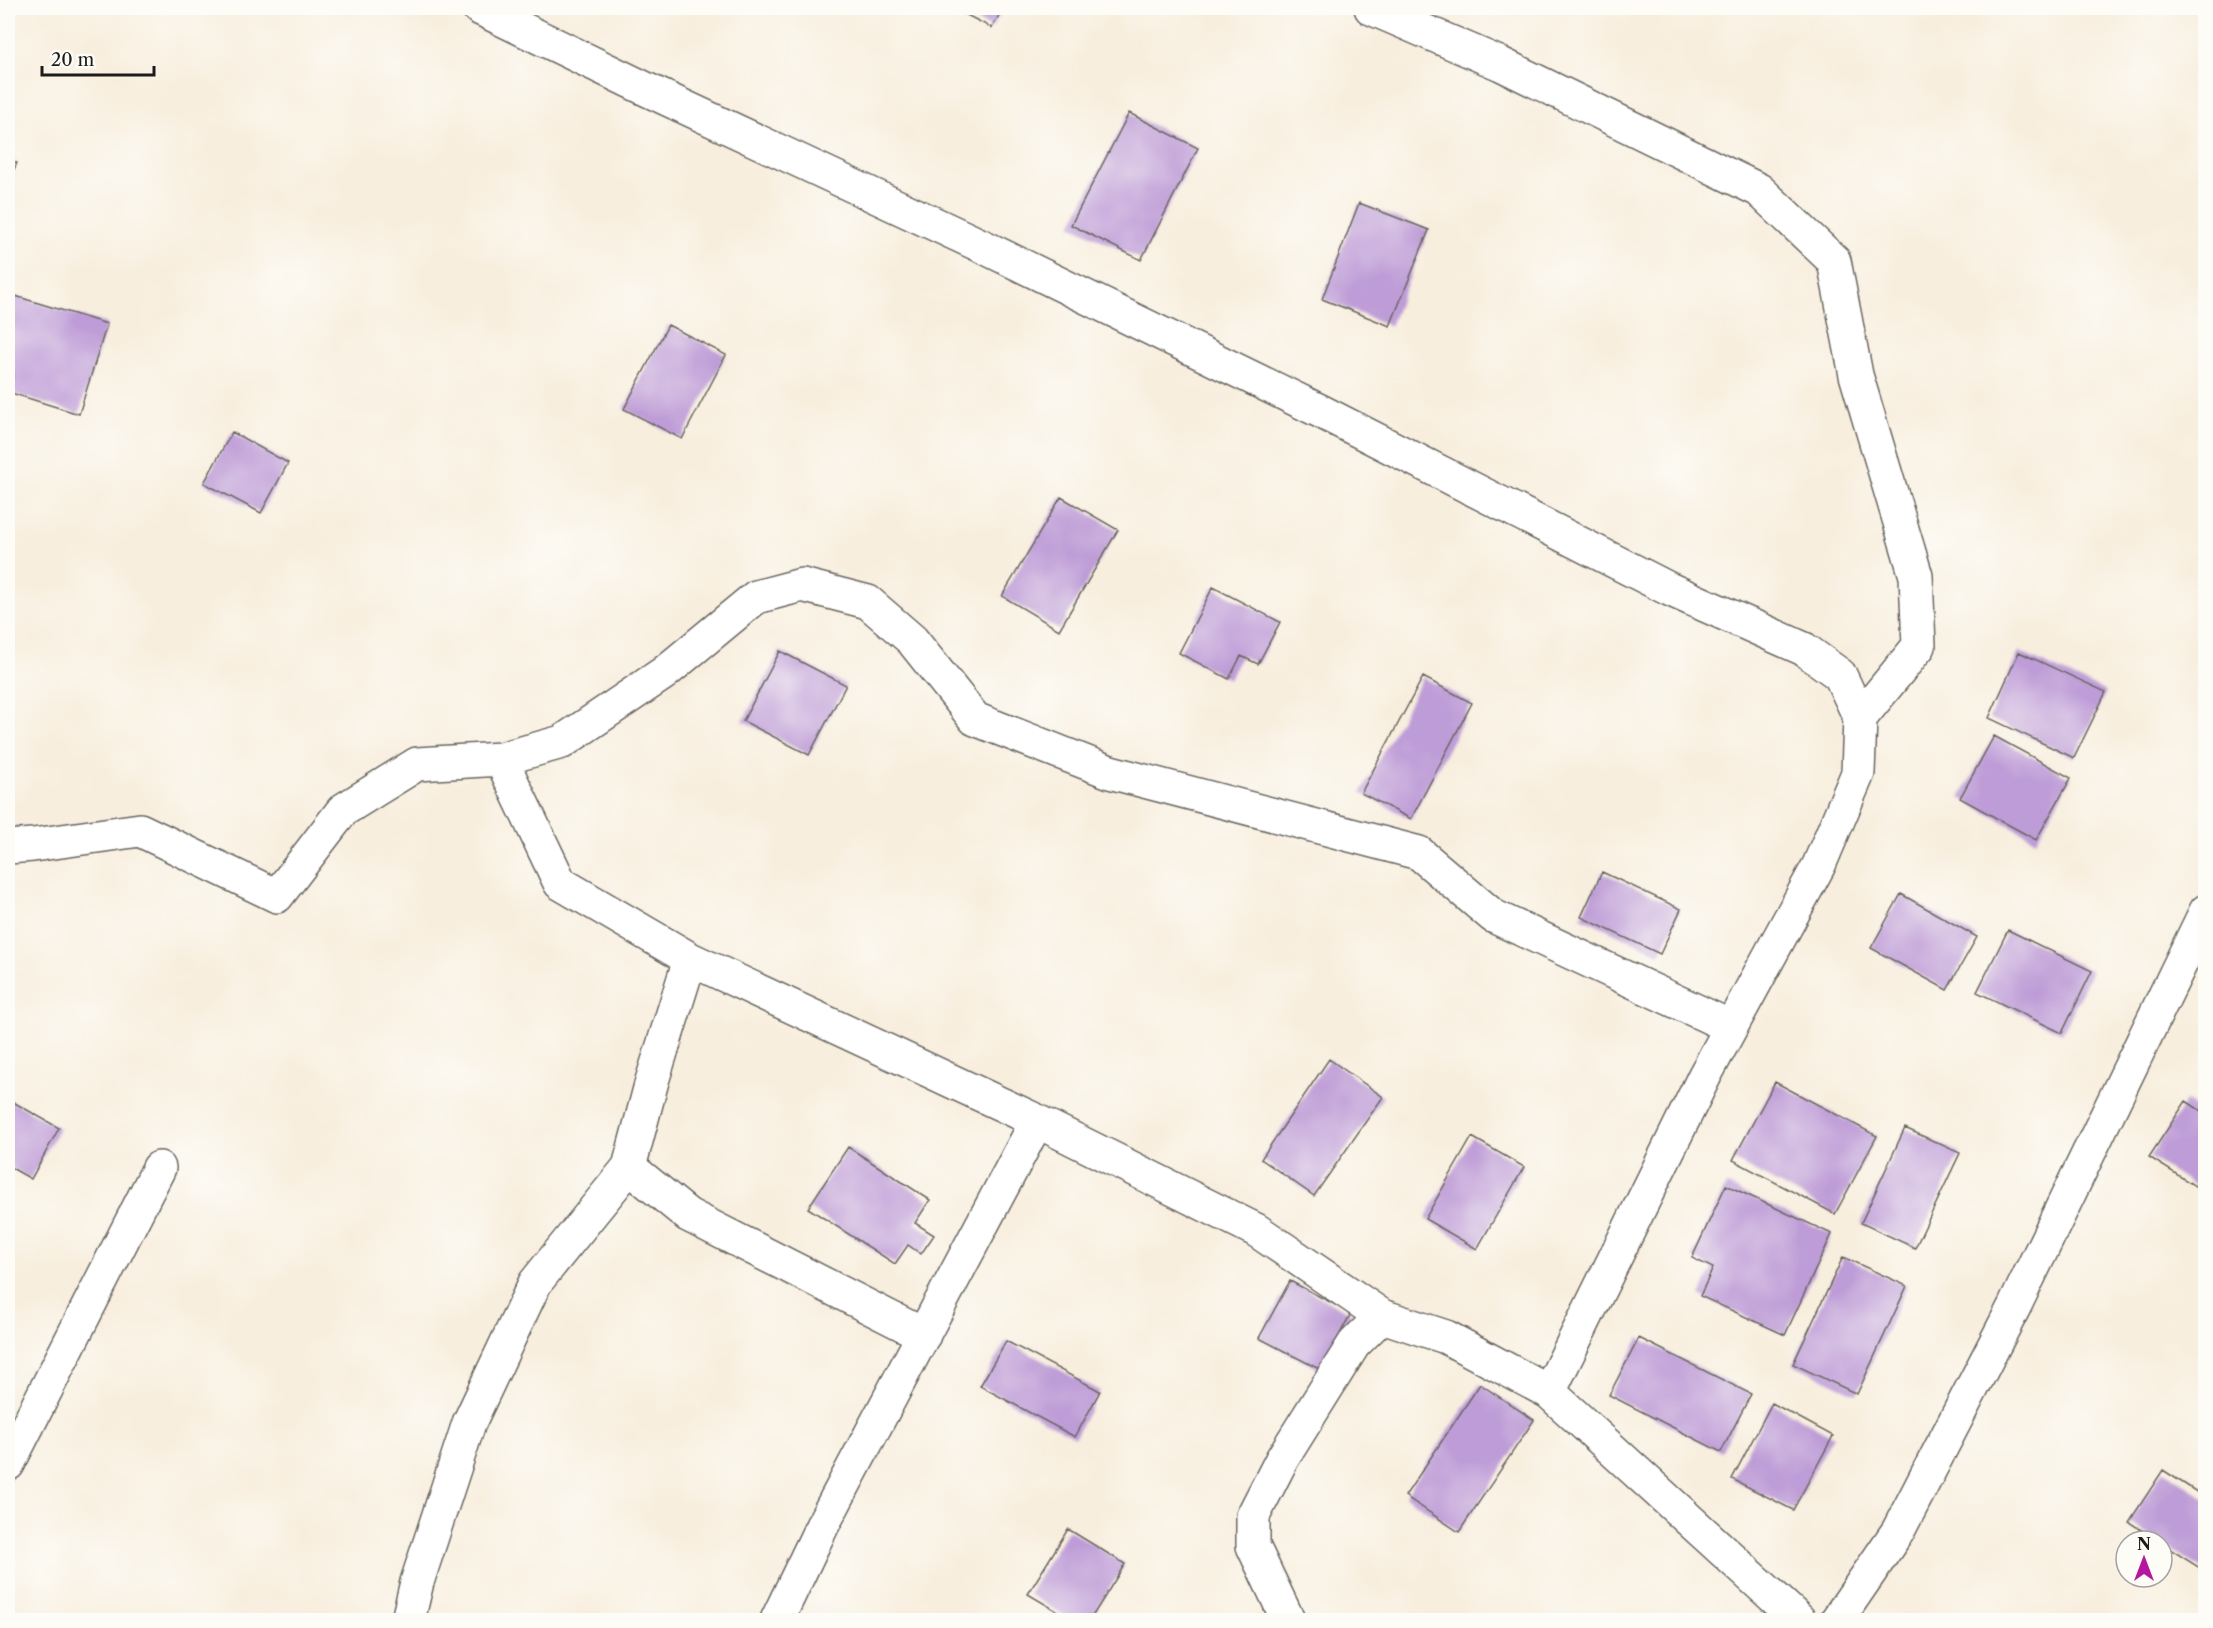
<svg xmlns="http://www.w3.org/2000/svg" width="2213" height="1628" viewBox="0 0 2213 1628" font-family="'Libre Caslon Text',serif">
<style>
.building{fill:#be9cd7}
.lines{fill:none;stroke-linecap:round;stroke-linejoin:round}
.minor-casing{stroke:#696660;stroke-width:36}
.minor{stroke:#fff;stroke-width:33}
</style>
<rect width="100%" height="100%" fill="#fdfcf7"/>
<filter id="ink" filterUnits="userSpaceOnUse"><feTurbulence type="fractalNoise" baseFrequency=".0167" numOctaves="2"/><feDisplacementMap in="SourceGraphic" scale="12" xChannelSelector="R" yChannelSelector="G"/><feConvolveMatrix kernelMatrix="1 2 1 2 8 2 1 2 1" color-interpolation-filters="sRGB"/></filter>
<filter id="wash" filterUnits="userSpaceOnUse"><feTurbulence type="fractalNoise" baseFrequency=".008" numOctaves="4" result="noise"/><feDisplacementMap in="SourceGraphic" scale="24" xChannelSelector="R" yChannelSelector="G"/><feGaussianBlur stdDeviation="1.35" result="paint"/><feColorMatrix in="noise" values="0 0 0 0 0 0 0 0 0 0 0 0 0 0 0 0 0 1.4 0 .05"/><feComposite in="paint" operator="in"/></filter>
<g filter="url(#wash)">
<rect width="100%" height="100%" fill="#f8eede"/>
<g id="blocks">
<path class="building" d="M953,8h50l-11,20z
M1129,113l69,35 -57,112 -70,-35z
M8,159l9,4 -9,19z
M1359,203l70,27 -39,96 -68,-27z
M12,295l95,29 -28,90 -71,-22 6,-19 -6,-2v-61z
M668,325l58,30 -44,84 -58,-30z
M232,432l56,31 -27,50 -57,-30z
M1061,497l57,33 -59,100 -57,-34z
M1213,587l67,35 -22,42 -17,-8 -12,23 -50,-26z
M780,651l66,34 -37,70 -66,-34z
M2019,652l87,40 -32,66 -85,-40z
M1423,677l49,26 -61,116 -50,-26z
M1994,736l77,42 -35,62 -76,-42z
M1602,872l79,37 -21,45 -79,-37z
M1901,894l76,43 -30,53 -76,-42z
M2008,930l84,41 -30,62 -85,-41z
M1329,1059l54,38 -69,99 -53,-37z
M1775,1082l102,54 -42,78 -102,-54z
M8,1099l51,29 -28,51 -23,-13z
M2186,1101l20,13v79l-57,-36z
M1905,1128l55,25 -45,95 -54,-25z
M1472,1137l52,30 -47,82 -52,-30z
M848,1147l82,53 -15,23 19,12 -13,19 -13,-9 -13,19 -87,-56z
M1726,1185l106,49 -47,101 -85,-39 13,-28 -21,-10z
M1843,1257l64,29 -50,108 -64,-30z
M1290,1281l61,32 -30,57 -62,-32z
M1639,1338l112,56 -30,58 -112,-57z
M1006,1341l94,50 -25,46 -95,-51z
M1480,1384l54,36 -75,112 -54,-36z
M1772,1403l61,33 -40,74 -61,-31z
M2163,1470l43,28v74l-44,-28v-3h-4l-29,-19z
M1068,1529l57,35 -35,56h-18l-44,-26z"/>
</g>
</g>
<g filter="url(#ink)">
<use href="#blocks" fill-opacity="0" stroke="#696660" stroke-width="1.5"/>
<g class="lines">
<g class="minor-casing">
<path id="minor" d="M479,8l169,82 336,157 338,165 347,177 135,60 36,26 20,43 -2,55 -39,92 -114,210 -156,317
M1371,8l130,56 258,126 75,71 22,114 60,201 3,70 -59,72
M501,759l61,-17 102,-69 92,-76 46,-12 66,17 44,38 63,79 135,53 309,81 74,63 238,111
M8,847l25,-2 107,-15 137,66 66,-86 74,-46 84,-5 59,124 130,76 -38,122 -23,86
M690,959l347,162
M8,1464l151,-296
M408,1620l9,-38 52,-159 66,-140 94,-116 59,48 236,120
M777,1620l45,-94 215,-405 219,109 126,86
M1288,1620l-35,-74v-30l29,-57 72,-115 28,-28 64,21 103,55 250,228
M1837,1620l61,-89 116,-224 192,-396"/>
</g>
<use href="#minor" class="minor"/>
</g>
</g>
<rect width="2213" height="1628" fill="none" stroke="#fdfcf7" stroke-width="30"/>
<g transform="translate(2144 1559)"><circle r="28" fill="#fdfcf7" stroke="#a3a29f" stroke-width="1.5"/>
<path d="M0-4.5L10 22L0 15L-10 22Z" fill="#b5179e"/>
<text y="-9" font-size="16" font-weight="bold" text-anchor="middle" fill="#1c1c1c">N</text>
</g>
<path d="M42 66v9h112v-9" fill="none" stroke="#1c1c1c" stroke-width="3"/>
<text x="51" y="66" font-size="18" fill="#1c1c1c" stroke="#fdfcf7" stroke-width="4.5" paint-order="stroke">20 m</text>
</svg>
